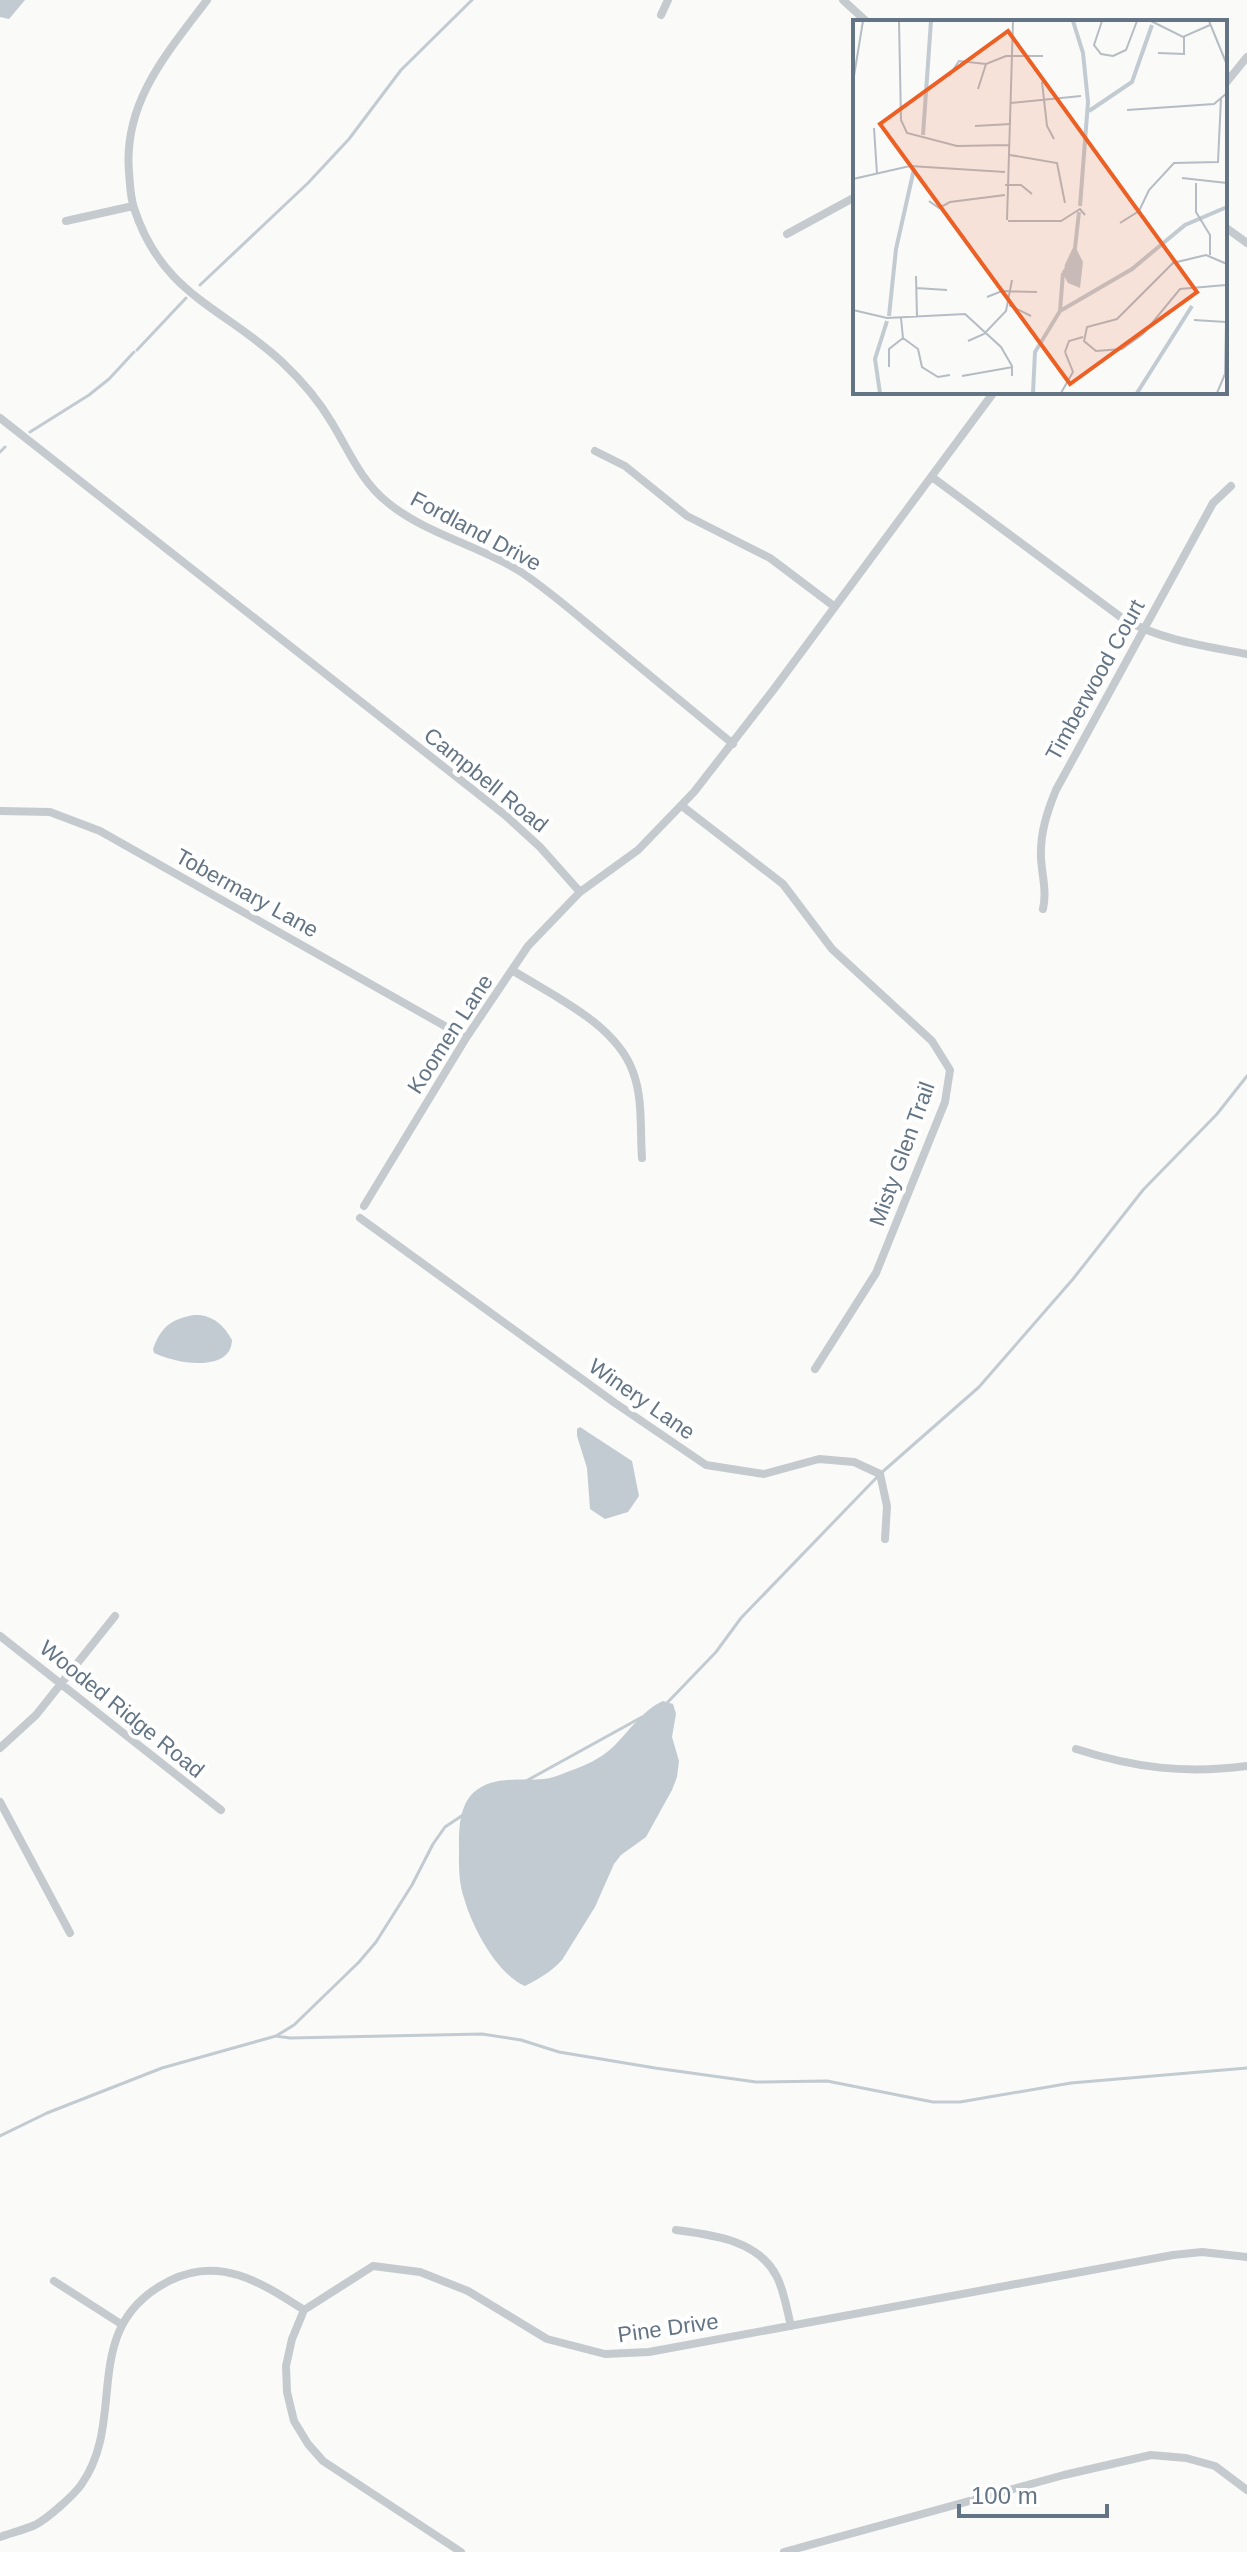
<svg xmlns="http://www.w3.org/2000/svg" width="1247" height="2552" viewBox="0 0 1247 2552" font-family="Helvetica,sans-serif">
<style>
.water{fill:#c2cbd1}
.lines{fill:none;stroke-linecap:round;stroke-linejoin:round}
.stream{stroke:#c2cbd1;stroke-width:3}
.street{stroke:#c5cace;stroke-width:8}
.labels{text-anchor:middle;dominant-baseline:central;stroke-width:8;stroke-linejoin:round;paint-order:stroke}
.street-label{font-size:22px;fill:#637484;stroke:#fff}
.inset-river{fill:none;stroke:#c2cbd1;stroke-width:4}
.inset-road{fill:none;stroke:#b5bcc3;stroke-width:2}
.view{fill:#ec6025;fill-opacity:0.15;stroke:#ec6025;stroke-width:4}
.inset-edge{fill:none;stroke:#637484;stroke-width:4}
</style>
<rect width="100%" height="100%" fill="#fafaf8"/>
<path class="water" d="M0,0h25l-16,19 -9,-2z
M194,1315c18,-1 30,10 38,25 -1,34 -58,23 -78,13l-1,-4c8,-22 18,-30 41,-34z
M580,1427l52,34 7,35 -11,16 -23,7 -15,-10 -3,-41 -10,-32v-7z
M663,1701l10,3 3,10 -4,23 7,24 -2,16 -5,13 -26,47 -25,18 -7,9 -19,43 -33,53c-10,11 -23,19 -37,26 -28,-12 -53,-59 -61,-88 -6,-17 -5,-36 -5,-54 0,-17 1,-38 14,-51 19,-18 48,-12 71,-14 8,-1 16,-4 23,-7 17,-6 34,-13 47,-26 16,-16 29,-36 49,-45z"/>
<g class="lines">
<path class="stream" d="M200,285l108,-102 41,-44 52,-69 71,-70
M137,350l49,-52
M30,432l59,-37 20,-16 25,-27
M0,452l5,-5
M666,1704l50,-52 25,-34 139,-144 99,-87 94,-108 70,-89 74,-76 30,-38
M526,1781l116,-64
M276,2036l14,2 192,-4 39,6 38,12 96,16 101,14 71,-1 106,21h27l111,-19 176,-15
M0,2136l47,-23 115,-45 114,-32 18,-11 65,-63 17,-20 36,-57 21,-41 12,-17 18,-12"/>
<path class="street" d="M207,0c-39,52 -84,102 -78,172 1,11 1,24 5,36 28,87 89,99 148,154 18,17 37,39 50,61 17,28 29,58 55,79 40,33 92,43 134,70 30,20 58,45 86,68 42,35 84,69 126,104
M843,0l24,22
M661,15l7,-15
M1225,84l22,-27
M66,221l67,-15
M1225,227l22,16
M787,234l68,-37
M0,418l505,397 35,32 40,45
M595,451l30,15 62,50 83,42 65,49
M932,477l190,141c38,22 82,28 125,36
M682,806l101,78 49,65 100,92 18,29 -5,32 -69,171 -61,96
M0,811l50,1 50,19 366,207
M1043,909c4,-18 -1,-33 -2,-51 -1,-25 6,-46 15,-68l157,-287 18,-17
M512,970c41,26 104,54 121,102 10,26 7,58 9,86
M364,1206l102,-168 62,-92 52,-54 58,-42 56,-58 80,-103 220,-297
M360,1218l255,185 91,62 58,9 55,-15 35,3 26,12 7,32 -2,33
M0,1636l221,174
M0,1748l36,-33 79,-99
M1076,1749c59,19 109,25 171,17
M0,1802l70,131
M676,2230c37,5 83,10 101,47 7,14 10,33 14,49
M54,2281l67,43
M0,2537c11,-4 24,-7 35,-12 12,-6 38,-29 46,-40 48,-67 -4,-157 88,-204 51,-26 93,2 135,29
M461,2552l-138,-91 -15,-17 -14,-23 -7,-29 -1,-26 6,-27 12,-29 69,-44 47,6 48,19 79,48 58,15 44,-2 524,-97 29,-3 45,5
M784,2552l280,-77 87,-20 35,3 29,8 32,24"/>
</g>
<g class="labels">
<g class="street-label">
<text transform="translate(476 531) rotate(28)">Fordland Drive</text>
<text transform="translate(1095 680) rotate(-61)">Timberwood Court</text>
<text transform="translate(486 780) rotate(39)">Campbell Road</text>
<text transform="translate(247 893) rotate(29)">Tobermary Lane</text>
<text transform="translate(450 1034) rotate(-57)">Koomen Lane</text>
<text transform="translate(902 1154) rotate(-70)">Misty Glen Trail</text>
<text transform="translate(642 1399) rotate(35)">Winery Lane</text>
<text transform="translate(122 1709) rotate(39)">Wooded Ridge Road</text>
<text transform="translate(668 2328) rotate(-8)">Pine Drive</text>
</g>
</g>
<g transform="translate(853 20)">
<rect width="374" height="374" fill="#fafaf8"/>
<path d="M223,228l7,14 -3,26 -12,-5 -6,-11z" fill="#c2cbd1"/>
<path class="inset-river" d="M220,1l10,32 5,49 -8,104M236,91l43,-29 20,-57M70,115l8,-114M213,247l9,-19 4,-36M207,291l3,-38M36,296l7,-67 18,-80M27,373l-5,-34 12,-38M180,373l2,-41 25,-41 72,-42 53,-44 42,-18M284,373l55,-87"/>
<path class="inset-road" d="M46,1l2,99 6,13 50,13 53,-1M249,1l-8,24 7,9 12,2 13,-6 11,-29M298,1l32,16 27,-12M356,1l18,44M305,33l26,1v-18M96,56l10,-15 27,3 20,-8h37M0,62l10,-61M189,62l5,44 7,13M125,69l8,-25M158,83l70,-7M274,90l87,-6 13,-11M122,106l36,-2M21,108l3,46M157,135l47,8 8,40M329,158l45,5M0,159l57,-13 95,6M343,163v29l14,23v20M152,165h16l11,9M76,181l10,7 11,-6 55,-7M154,200l6,-199M155,201h53l19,-12 5,6M267,203l19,-12 10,-21 25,-27 44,-1 3,-64M63,256l1,41M373,265l-46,4 -37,45 -21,15 -26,2 -12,-10 3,-14 30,-8 56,-56 33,-8 21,9M63,268l31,2M134,277l15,-6 35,1M156,285l22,11M0,290l34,8 78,-4 36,33 11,19v10M48,298l2,20 15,11 4,18 16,10 12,-2M341,300l32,2M115,321l16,-7 22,-23 6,-31M212,332l4,-11 14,-4M36,347v-18l14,-11M109,356l51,-9M208,373l12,-21 -8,-20M364,373l8,-19 2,-103"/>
<path class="view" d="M155,11l189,261 -127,92 -190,-260z"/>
<rect width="374" height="374" class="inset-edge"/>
</g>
<path d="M959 2504v12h148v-12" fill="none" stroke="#637484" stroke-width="4"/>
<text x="971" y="2504" font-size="24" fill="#637484" stroke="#ffffff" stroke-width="6" paint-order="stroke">100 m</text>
</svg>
